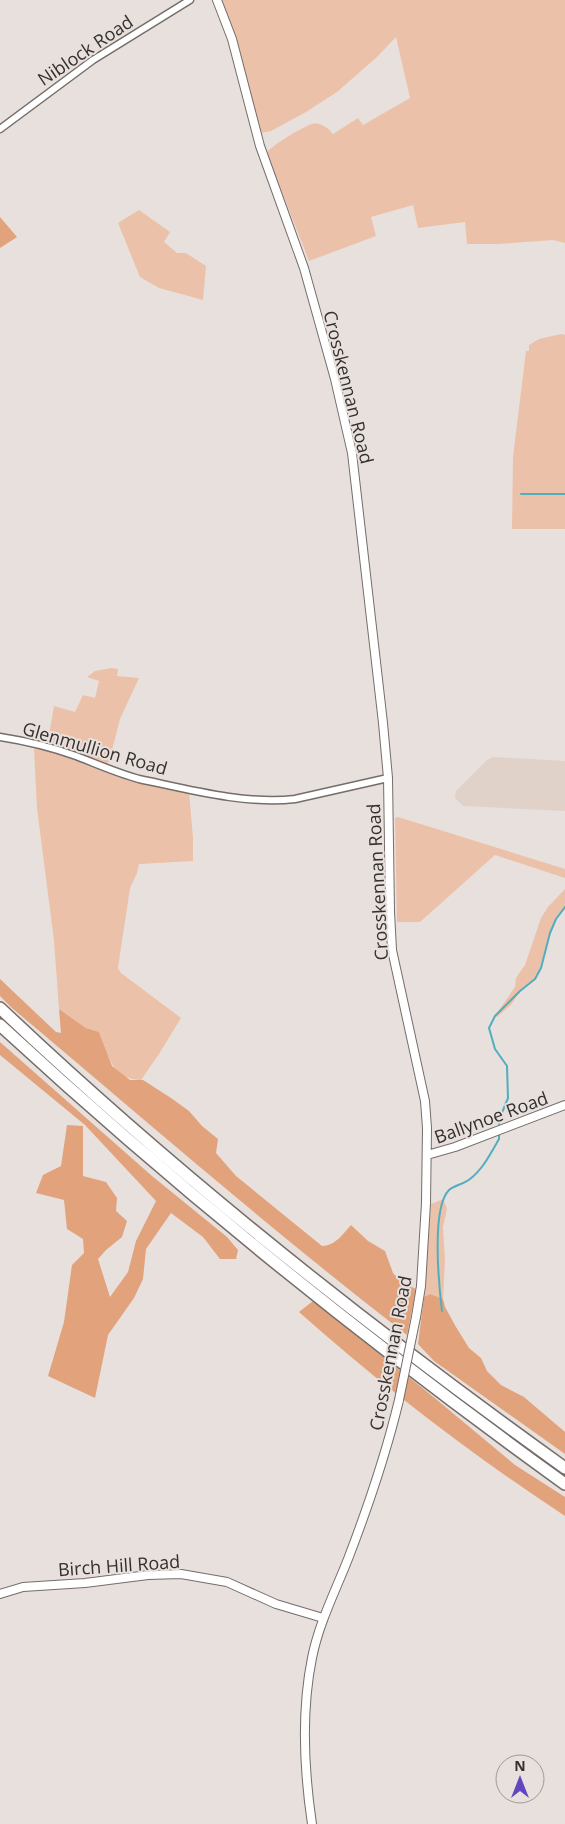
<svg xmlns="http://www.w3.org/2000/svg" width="565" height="1824" viewBox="0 0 565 1824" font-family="'Open Sans',sans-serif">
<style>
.built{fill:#e0d1c9}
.green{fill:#ecc1a9}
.forest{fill:#e1a27c}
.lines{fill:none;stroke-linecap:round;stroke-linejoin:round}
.stream{stroke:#51aebf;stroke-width:2}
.minor-casing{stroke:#746d6a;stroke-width:9}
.tertiary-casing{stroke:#746d6a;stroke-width:10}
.motorway-casing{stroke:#746d6a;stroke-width:14}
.minor{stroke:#fff;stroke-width:6}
.tertiary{stroke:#fff;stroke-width:8}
.motorway{stroke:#fff;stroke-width:11}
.tertiary-bridge-casing{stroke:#746d6a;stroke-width:10;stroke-linecap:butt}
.tertiary-bridge{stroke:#fff;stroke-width:8}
.labels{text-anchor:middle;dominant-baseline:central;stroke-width:4;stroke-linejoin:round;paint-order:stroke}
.street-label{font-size:18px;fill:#33302f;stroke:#e8e0dc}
</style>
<rect width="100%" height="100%" fill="#e8e0dc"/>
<path class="built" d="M493,757l72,4v50l-102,-5 -8,-8 1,-7 31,-31z"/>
<path class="green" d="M221,0h344v243l-12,-3 -55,4h-31l-2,-22 -47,6 -5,-23 -42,12 5,19 -67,25 -42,-107 1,-3c5,-6 36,-25 44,-27 9,-2 16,4 21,10l25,-16 5,7 47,-27 -14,-61 -19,20 -40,35 -31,20 -35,19 -10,2 -21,-81z
M139,210l31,22 -6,10 13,11h9l20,13 -3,34 -44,-12 -19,-11 -22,-54z
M561,334l4,1v194h-53l1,-72 13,-106h3v-6l10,-6z
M112,668l6,1 -1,7 22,2 -19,41 -11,43 -3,2 -58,-23 6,-35 21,6 8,-17 12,3 4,-17 -12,-4 8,-6z
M36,748l19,5 71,27 63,12 4,46v23l-54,3 -2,9 -7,15 -12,80 3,5 60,45 -22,36 -18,26c-31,-1 -32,-26 -42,-48l-13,-4 -27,-19 -5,-68 -17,-133 -3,-59z
M398,817l167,52v9l-70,-23 -75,67h-23l-2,-104z
M565,889v17l-9,13 -6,14 -11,38 -6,11 -13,9 -9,14 -14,12 -2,-1 20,-29 1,-9 9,-13 16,-47 7,-11z
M443,1199l4,10 -4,18 2,33 -2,39 -13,-5 -6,3 7,-93z"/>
<path class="forest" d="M0,217l17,20 -17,11z
M0,979l56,53 5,1 -2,-24 27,19 13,4 13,34 18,14h13l28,18 18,13 13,15 16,13 -2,14 20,23 86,70c13,0 21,-12 29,-21l17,16 17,10 8,22 8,9 15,7 -9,46c-135,-104 -264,-217 -395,-327l-12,-12z
M0,1042l152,134 75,61 11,13 -2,9h-16l-17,-22 -32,-24 -25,36 -3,30 -9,19 -26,37 -13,63 -47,-22 16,-54 8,-57 12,-12 -1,-14 -16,-10 -3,-29 -28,-7 7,-18 18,-9 6,-41 16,1v50l23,6 11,16 -1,13 11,10 -5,16 -16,13 -8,9 12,38 18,-25 8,-31 20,-40 -71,-76 -85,-70z
M430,1294l13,5 2,8 11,20 13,21 12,10 6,13 14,14 23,12 41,35v22l-131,-93 -16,-17 6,-47z
M313,1301l112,89 90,75 50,32v19c-93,-61 -183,-130 -266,-204z"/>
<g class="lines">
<path class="stream" d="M521,494h44
M499,1124v-4l9,-22 -1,-32 -12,-17 -6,-21 6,-12 25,-25 15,-12 6,-11 9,-35 6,-14 9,-12
M442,1311c-3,-25 -11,-103 7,-121 6,-5 15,-6 21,-11 13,-10 21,-26 29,-40v-5"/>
<g class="minor-casing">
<path id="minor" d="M0,129l93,-69 97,-60
M0,737c26,4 51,10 76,19 21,8 41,17 63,23 48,10 107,26 156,20l93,-21"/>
</g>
<g class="tertiary-casing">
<path id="tertiary" d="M217,0l15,39 28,107 44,122 31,111 17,74 31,270 5,55 2,134 2,38 33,151 2,27 -1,75 -5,83 -5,31
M427,1155l28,-8 110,-42
M0,1594l23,-7 62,-4 63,-8 33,-1 46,8 49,22 47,14
M312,1824c-8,-54 -11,-112 0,-166 7,-35 23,-66 36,-99 20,-52 38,-105 51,-159"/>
</g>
<g class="motorway-casing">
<path id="motorway" d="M0,1008c176,167 368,319 565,460
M0,1025c179,165 368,317 565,459"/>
</g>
<use href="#minor" class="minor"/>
<use href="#tertiary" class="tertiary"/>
<use href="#motorway" class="motorway"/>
<g class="tertiary-bridge-casing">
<path id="tertiary-bridge" d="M399,1400l17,-83"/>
</g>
<use href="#tertiary-bridge" class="tertiary-bridge"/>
</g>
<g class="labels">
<g class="street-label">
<text transform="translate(85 50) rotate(-34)">Niblock Road</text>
<text transform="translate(349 387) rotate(76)">Crosskennan Road</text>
<text transform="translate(95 748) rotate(16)">Glenmullion Road</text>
<text transform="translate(377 882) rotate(-93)">Crosskennan Road</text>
<text transform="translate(491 1117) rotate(-20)">Ballynoe Road</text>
<text transform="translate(390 1353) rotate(-79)">Crosskennan Road</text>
<text transform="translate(119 1565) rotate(-4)">Birch Hill Road</text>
</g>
</g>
<g transform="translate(520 1779)"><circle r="24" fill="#e8e0dc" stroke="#a09a97"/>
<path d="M0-4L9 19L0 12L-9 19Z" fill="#6047c0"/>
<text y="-8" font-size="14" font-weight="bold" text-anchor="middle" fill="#33302f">N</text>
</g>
</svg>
